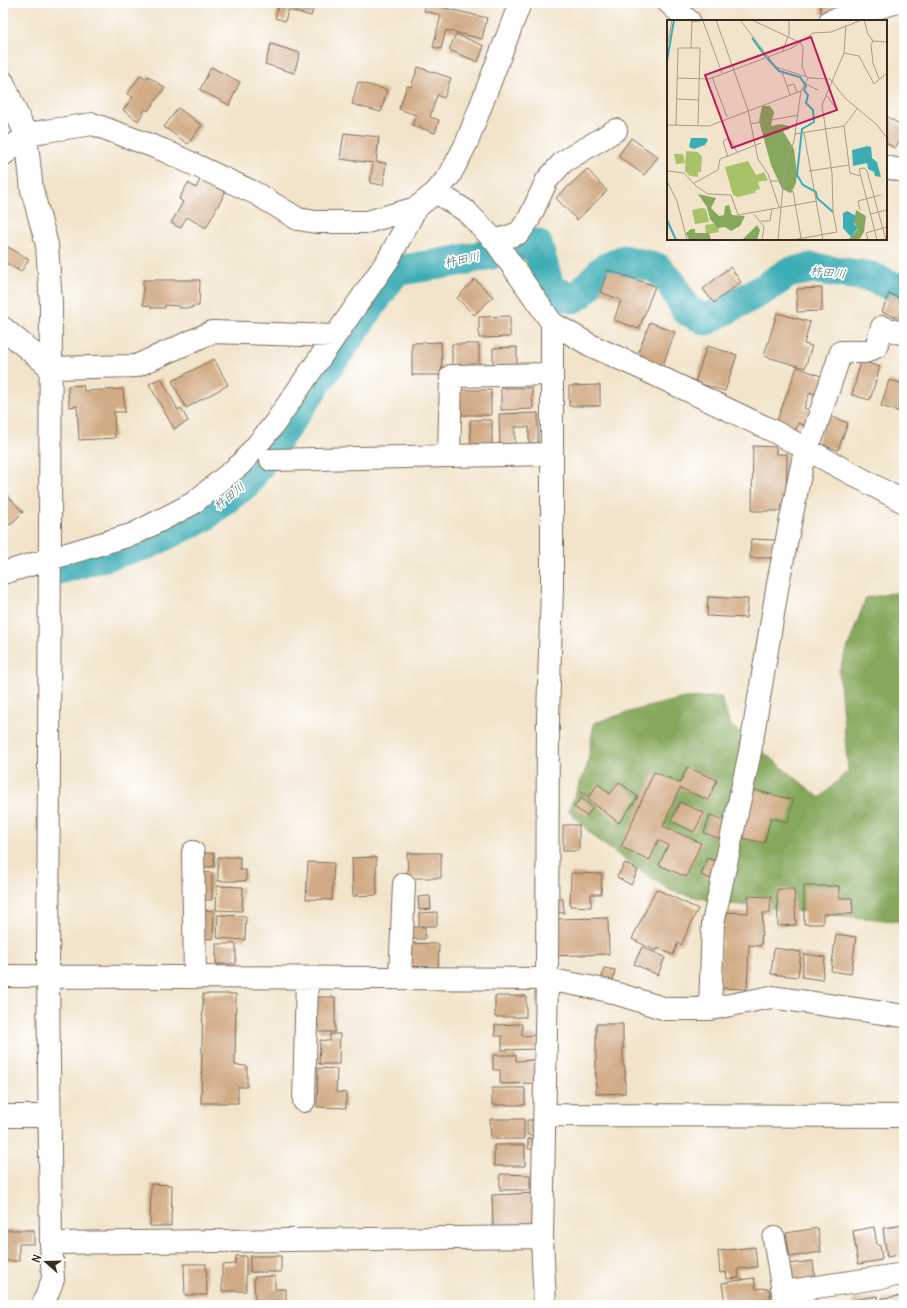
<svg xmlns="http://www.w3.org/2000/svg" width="907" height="1308" viewBox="0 0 907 1308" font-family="Delius,'Klee One',sans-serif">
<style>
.forest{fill:#85a85c;stroke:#60693d}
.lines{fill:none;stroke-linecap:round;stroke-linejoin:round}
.river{stroke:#3cadb5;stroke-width:31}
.building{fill:#d1ab85}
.minor-casing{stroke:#7b6b5a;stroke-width:24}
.minor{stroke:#fff;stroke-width:22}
.labels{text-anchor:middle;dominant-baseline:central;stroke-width:3.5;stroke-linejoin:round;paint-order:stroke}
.water-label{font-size:12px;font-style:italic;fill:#3b6562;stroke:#fff}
.inset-river{fill:none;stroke:#3cadb5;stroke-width:2}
.inset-road{fill:none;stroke:#a99a85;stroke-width:1}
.view{fill:#c2185b;fill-opacity:0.15;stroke:#c2185b;stroke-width:2}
.inset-edge{fill:none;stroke:#3b2a1e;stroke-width:2}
</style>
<rect width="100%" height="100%" fill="#fff"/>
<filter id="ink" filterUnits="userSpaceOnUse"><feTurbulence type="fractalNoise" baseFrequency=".025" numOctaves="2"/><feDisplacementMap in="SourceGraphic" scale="8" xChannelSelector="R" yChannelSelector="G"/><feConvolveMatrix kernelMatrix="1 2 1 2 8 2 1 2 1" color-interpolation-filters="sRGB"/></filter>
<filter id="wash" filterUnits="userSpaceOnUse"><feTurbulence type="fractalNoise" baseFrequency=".012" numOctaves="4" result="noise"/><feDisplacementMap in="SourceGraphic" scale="16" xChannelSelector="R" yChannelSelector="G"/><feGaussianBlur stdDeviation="0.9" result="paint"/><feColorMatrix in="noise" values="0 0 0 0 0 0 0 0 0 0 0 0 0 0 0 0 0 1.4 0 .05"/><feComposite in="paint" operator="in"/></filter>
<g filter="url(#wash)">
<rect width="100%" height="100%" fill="#f2e4ca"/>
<path class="forest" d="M892,593l12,1v328l-183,-19 -50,-12 -71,-49 -32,-31 19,-44 7,-44 42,-13 48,-12 37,-1 9,28 90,73 28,-27 -9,-100 27,-73z"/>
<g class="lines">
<path class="river" d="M59,569l88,-25 56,-27 44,-35 148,-211 63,-10 33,-7 30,-10h16l13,46 23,8 6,-3 24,-25 21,-10 33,8 15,16 14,26 20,10 58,-31 24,-16 24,-5 59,9 33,14"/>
</g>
<g id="blocks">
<path class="building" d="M236,3h22l-1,4z
M279,3h36l-4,13 -23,-6 -3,11 -10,-3z
M426,3h16l-1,4 46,11 -5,21 -36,-9 -5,19 -8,-2 8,-32 -17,-4z
M820,3h19l1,10 -19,1z
M456,34l28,12 -6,16 -29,-12z
M271,44l29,9 -6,20 -29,-9z
M211,67l29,15 -11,23 -29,-15z
M418,67l33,11 -7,20 -7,-3 -7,22 9,3 -4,13 -23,-8 4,-10 -17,-6 8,-23 4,1z
M141,75l5,4 2,-3 17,12 -17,23 -2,-2 -8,12 -15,-11 10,-13 -6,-3z
M358,82l29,8 -6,22 -29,-8z
M178,108l24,17 -14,19 -24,-17z
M886,116l18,11v5l-9,16 -9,-5z
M344,133l35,4 -3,25 10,1 -3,22 -13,-2 3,-20 -33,-4z
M631,138l27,19 -14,18 -26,-19z
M587,169l20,22 -30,29 -21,-22z
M201,177l25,14 -20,37 -19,-11 -7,11 -9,-5 12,-21 -4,-3 9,-16 8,5z
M6,246l23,13 -8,13 -18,-11v-10z
M730,267l11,15 -27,21 -11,-14z
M608,270l47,16 -16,43 -25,-9 7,-20 -21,-8z
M475,279l18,18 -19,18 -17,-17z
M143,280h57l-1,26h-7v2h-13v-2l-14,-1v3h-14v-2l-8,-1z
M822,288v23l-25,1v-23z
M889,294l15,5v21l-22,-8z
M777,313l33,9 -6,22 8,2 -7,22 -41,-12z
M510,316v21l-31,1v-21z
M650,322l25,10 -14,38 -26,-9z
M441,342l1,33h-30v-32z
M452,344h27v22l-27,1z
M707,346l30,9 -12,36 -30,-9z
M517,347v19h-24v-18z
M214,359l14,26 -42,23 -14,-27z
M861,361l19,6 -10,33 -18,-5z
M797,367l29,11 -7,18 -9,-4 -6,16 11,4 -6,15 -11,-4 -4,12 -20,-7z
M161,378l17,32 3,-2 7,13 -14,8 -25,-45z
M889,380l15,4v29l-23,-7z
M83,385l1,6 39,-2 2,23h-11l1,26 -36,2 -2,-34 -8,1 -1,-21z
M600,385v21h-31v-20z
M501,388h31l1,21 -32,1z
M458,390h33v25h-33z
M538,413v30h-9v-16h-14v21h-15l-1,-34z
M827,415l21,8 -10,27 -21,-7z
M470,420h22v29h-21z
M753,446l23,1v7h11l-1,57h-34z
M3,491l20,21 -13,13 -7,-8z
M751,539l24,1 -1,18h-24z
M708,597l40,2 -2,19 -39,-2z
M687,767l30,13 -9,20 -28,-12 -17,38 38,17 -15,34 -27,-12 9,-20 -10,-5 -8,20 -29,-13 33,-75 26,11z
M619,782l19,15 -19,26 -39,-30 1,-2 8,6 9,-13 12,10z
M751,789l42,11 -5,22 -17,-4 -7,25 -26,-6z
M581,798l12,9 -6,9 -13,-9z
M680,802l24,11 -10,19 -23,-11z
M710,815l20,7 -6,18 -20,-7z
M563,825h16v26h-16z
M201,853h13v14h-13z
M407,853h34v25h-33z
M218,857h22v13h6v11h-28z
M376,857l1,38 -24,1 -1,-38z
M707,858l15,5 -6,18 -15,-6z
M308,862l26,1 -2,37 -26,-1z
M625,863l13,7 -7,15 -14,-8z
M200,872l12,1v27h-12z
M571,873l31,1 -1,20h-10v13l-21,-1z
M217,886l26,1 -1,24 -26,-1z
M804,886h35v12h13l1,16h-30v10h-19z
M656,889l42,20 -17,36 -3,-2 -5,12 -15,-7 -2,3 -24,-12z
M777,889h17l2,36 -18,1z
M430,896l1,13 -12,1 -1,-13z
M748,896l23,1 -1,16h-7l-2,33 -12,-1 -2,44 -28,-1 4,-76 25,1z
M555,899h8l1,14 -9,-1z
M201,910l13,1 -1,28 -12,-1z
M437,912v14h-18v-13z
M218,915l28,1 -1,24 -28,-2z
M608,918l1,36 -55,2 -2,-37z
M406,927h19v12h-19z
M836,934l20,3 -5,37 -20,-3z
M406,943l33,1 -1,23 -33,-1z
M216,944h20v20h-20z
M642,947l23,10 -7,18 -24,-11z
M774,948l27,4 -3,25 -27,-3z
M804,954l21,3 -3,23 -20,-3z
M604,968l11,2 -2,11 -11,-3z
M203,994h33l-1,71 12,1v21h-9v16h-37z
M495,996h31v21h-31z
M312,997h23v35h-16v-7h-7z
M522,1024v12l15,-1v14l-35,1v-14h-7v-11z
M596,1024h27v42h2v27l-29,1z
M330,1034h10l-1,30h-20l1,-24 10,1z
M493,1055h23v6l20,-1 1,23 -37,1v-14h-7z
M318,1068l19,1 -1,23 10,1v15l-29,-1z
M492,1088h33v17h-33z
M490,1119h34v20h-33z
M527,1120h11v15h-11z
M528,1139h9l1,10h-10z
M494,1145h31v21h-31z
M500,1174l30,1v15h-30z
M151,1184l21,1 -1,41h-21z
M536,1193l2,33 -45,2 -1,-33z
M904,1225v29l-17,3 -4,-29z
M874,1227l3,18h3l2,15 -24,4 -5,-33z
M818,1228l3,24 -31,5 -4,-24z
M3,1230h31v14h-15v17h-16z
M755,1247l2,20 -19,2 1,9 -12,1 -1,-7 -6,1 -2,-22z
M236,1256h10v35h-24v-26l13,-1z
M250,1256h31v16h-31z
M813,1261l2,19 -25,3 -2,-19z
M184,1264h22l1,31h-22z
M275,1276v13h11v16h-31l-1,-28z
M754,1278l2,11 9,-1v1h4l2,12 -27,4h-2v-3l-17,2 -3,-21z
M878,1296l1,9h-26l-1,-5z
M902,1296l1,9h-21v-7z
M816,1298l1,7h-20l11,-2v-4z"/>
</g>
</g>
<g filter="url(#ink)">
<use href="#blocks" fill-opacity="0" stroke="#7b6b5a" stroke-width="1"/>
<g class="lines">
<g class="minor-casing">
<path id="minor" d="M669,3l20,18
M830,21l65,-18
M3,82l23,53 6,55 15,55 4,58 -3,673 3,267 2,36 -10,26
M3,155l23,-20 19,-4 48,-7 70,26 94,44 41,25 18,3h51l49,-14 20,-16 14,-17 17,-33 53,-139
M886,167l18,4
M436,192l30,19 29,30 57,82 40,23 51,23 130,62 131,71
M495,241l24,-8 10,-14 18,-39 16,-18 53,-32
M3,328l48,40 85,-2 76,-34 123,4
M552,374l-101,2 -2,80 103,-2
M271,460l178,-4
M3,573l131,-39 58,-30 49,-40 31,-37 116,-167 28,-52
M193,852l2,125
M3,976l544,3 58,11 61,19h44l61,-12 133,19
M400,978l4,-94
M710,1009l3,-86 37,-171 29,-174 26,-128 9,-18 27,-80h24l11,-5 6,-20 22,7
M304,1101l3,-123
M545,1115l359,1
M3,1116h46
M774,1238l9,54
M51,1243l491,-6
M545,1305l-3,-68 5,-258 1,-262 4,-130v-264
M785,1305l-2,-13 121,-18"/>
</g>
<use href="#minor" class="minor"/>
</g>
</g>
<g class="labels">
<g class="water-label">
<text transform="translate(462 259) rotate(-12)">杵田川</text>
<text transform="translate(828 272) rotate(6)">杵田川</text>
<text transform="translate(229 496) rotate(-39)">杵田川</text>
</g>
</g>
<g transform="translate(667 20)">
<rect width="220" height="220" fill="#f2e4ca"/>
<path d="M19,131l12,1 4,5 -1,15h-3v5l-8,-1 -5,-5zM7,134h9l2,9 -9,1zM81,141l8,14 8,-3 4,8 -10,2 2,7 -5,2v2l-17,4 -5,-2 -8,-28zM35,188l4,1 3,13 -14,2 -3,-14zM51,203l1,9 -13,2 -1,-9z" fill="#a7c268"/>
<path d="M95,86h8l4,6 -3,14 10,-2 8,2 1,3 -7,2 11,18 3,25 -1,9 -5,10 -9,-4 -11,-24 -12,-44zM31,174l18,4 -5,10 8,8 5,-1 1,-9 4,-1 3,10 13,1 -5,10 -9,5 -6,-4 -7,1 -8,-9 -3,-12zM189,190l10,6 -2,16 -5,8h-11l10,-11 -4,-7zM90,205l3,5 -3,10h-15zM24,209h4v4h14l2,7h-22l-3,-7z" fill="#85a85c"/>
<path d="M24,118h15l2,2 -3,5 -11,4 -5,-2zM201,126l3,1 1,11 5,4 4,15 -6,-1 -1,-4 -6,-3 -1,-6 -14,3 -1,-16zM180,191l9,5 -2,8 4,4 -7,9 -8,-9v-15z" fill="#3cadb5"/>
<path class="inset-river" d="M85,18l14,19M100,38l12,13 21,6 6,9 -2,4 4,5 -2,8 7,7 1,12 -12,7 -5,46 6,10 13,7 1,6 16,14M0,41l7,-41M0,200l9,20"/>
<path class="inset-road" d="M49,0l32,90 10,49 10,15 11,33M73,0l36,47 34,11 20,1 15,19 32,27 10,13M85,0l49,23 2,5 -1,19 4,9M122,0v16M197,0l4,14 5,7 14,1M36,1l19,52M25,2l13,-2M206,21l-2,4 2,18 6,16M0,27l5,-27M24,28l1,-28M116,31l5,-15M177,33l15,3 15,28 13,-11M115,52l5,14M45,57l15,40M10,58l32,1 83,-31 21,-15 18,-1 31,-12M139,64l12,6M123,75l-3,-9 7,-2 3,8M160,76l10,14M9,79l23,1M83,104l48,-9M0,105l42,1 92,-35M9,105l2,-77h22l-2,77M177,106l6,47 11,3M137,113l19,107M128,114l49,-8 13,-17M61,137l-5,-16 6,-3 8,14M0,151l17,2 12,13 12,8 23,1 7,20 79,-14M142,151l40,-6M0,161l10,20 10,39M103,161h13M27,163l24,-13 2,-11 41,-16M116,166l5,6 5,-1 8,47M193,190l-2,-9 23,-6M87,194l10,13 -2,13M203,194l17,-4M94,201h9l2,-12M111,220l7,-76 9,-23 7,-50 7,-13M125,220l45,-8 -4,-20 -1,-39 -10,-68 22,-52 2,-28M201,220l-2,-7 21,-6M210,220l-18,-71 5,-1 3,3 19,69"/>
<path class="view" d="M144,17l26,73 -105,38 -27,-73z"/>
<rect width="220" height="220" class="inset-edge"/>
</g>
<rect width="907" height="1308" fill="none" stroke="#fff" stroke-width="16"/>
<g transform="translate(46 1262) rotate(290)" stroke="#ffffff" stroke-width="3" paint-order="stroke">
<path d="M0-3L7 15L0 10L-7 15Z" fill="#3b2a1e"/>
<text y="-6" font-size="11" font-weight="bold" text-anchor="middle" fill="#3b2a1e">N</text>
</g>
</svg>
